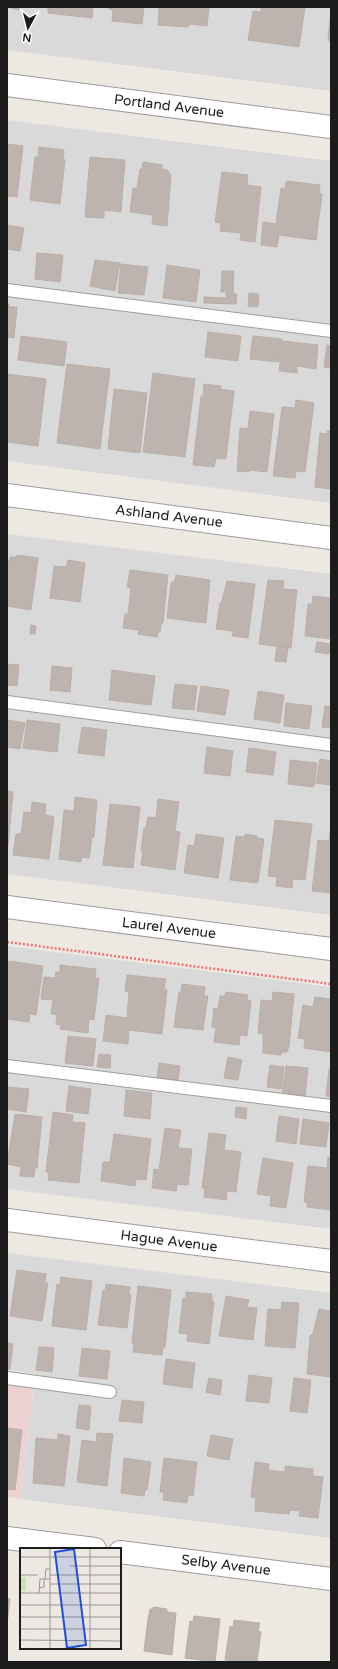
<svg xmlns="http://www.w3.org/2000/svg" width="338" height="1669" viewBox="0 0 338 1669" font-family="'Varela Round',sans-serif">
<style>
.residential{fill:#dad9d9}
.commercial{fill:#edd2d4}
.building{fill:#bdb3af;stroke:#bdaea6}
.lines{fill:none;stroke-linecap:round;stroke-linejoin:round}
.service-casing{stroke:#9d9d9d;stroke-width:14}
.minor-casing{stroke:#9d9d9d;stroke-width:24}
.tertiary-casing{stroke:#9d9d9d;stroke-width:24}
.path{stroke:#ee7272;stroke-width:2.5;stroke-dasharray:2 2;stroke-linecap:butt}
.service{stroke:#fff;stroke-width:12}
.minor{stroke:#fff;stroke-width:22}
.tertiary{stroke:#fff;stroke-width:22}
.labels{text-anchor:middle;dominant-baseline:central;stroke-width:3.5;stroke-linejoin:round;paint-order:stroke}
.street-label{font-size:14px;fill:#1c1c1c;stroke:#fff}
.inset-road{fill:none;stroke:#999693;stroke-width:1}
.view{fill:#1d4ed8;fill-opacity:0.15;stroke:#1d4ed8;stroke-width:2}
.inset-edge{fill:none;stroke:#1c1c1c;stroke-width:2}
</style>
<rect width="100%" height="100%" fill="#ede8e2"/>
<path class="residential" d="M7,7h324v84l-324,-41z
M7,120l324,41v342l-324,-42z
M7,534l324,40v341l-324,-41z
M7,946l324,41v242l-324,-40z
M7,1253l324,40v245l-311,-39 16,-125 -29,-4z"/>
<path class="commercial" d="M7,1383l27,3 -14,113 -13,-2z"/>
<path class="building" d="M7,7h12v3z
M48,7h45l-1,11 -44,-5z
M109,7h35l-2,17 -30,-3 1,-11 -4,-1z
M159,7h50l-2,19 -16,-2 -4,3 -29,-2z
M261,7h44l-6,40 -51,-7 5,-29 8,1z
M331,12v31l-3,-4z
M7,144l16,2 -6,51 -10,-1z
M39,147l25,3 -1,9 2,1 -5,44 -30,-4 5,-43h3z
M90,157l35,3 -4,52 -17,-2v8l-19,-1z
M143,162l19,3v4l5,1 4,5 -4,51 -15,-2 1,-9 -23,-3 3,-24h4l3,-19h2z
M222,172l26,3 -1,10 14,2 -6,55 -15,-2 1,-7 -21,-2 1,-8 -6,-1z
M286,181l34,4 -1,8 3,1 -6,46 -37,-5 -2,12 -16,-2 2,-23 13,2 5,-36 4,1z
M7,225l17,3 -4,23 -13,-2z
M37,253l26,2 -3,27 -25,-3z
M95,260l25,3 -5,28 -25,-5z
M121,264l27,3 -4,28 -26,-2z
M167,265l33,5 -4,32 -33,-4z
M222,271h12l-1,23h4l-1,10 -32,-1v-6l22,1v-6h-5z
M249,293l10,1 -1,13 -10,-1z
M7,304h2v3h8l-3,31 -7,-1z
M208,332l33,4 -3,25 -33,-4z
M21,336l46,6 -3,24 -46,-6z
M253,336l29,3 -3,23 -29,-3z
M283,341l35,4 -2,24 -19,-3v7l-18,-2z
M327,345l4,1v22l-7,-1z
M67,364l43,5 -10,80 -43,-6z
M153,373l42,6 -10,78 -42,-5z
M7,374l39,5 -8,67 -31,-4z
M204,384l17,2 -1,3 14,2 -8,68 -10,-1 -2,9 -21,-2 8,-69h2z
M114,389l33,4 -7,60 -32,-4z
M296,400l18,3 -9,69 -9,-1 -1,7 -22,-2 9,-69 13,1z
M250,411l24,3 -7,58 -18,-2v2l-12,-1 3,-43 8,1z
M327,431h4v58l-16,-2 5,-54 7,1z
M17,555l21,3 -7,52 -24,-4 1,-46h2v-3h7z
M68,560l17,3 -5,39 -30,-4 4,-32 12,1z
M130,570l38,5 -5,48h-2l-1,9h-2l-1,5 -19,-3 1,-4 -16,-2 2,-14h3l3,-26 -4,-1z
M176,575l34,5 -4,43 -39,-5 4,-35 4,-3z
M268,580l16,1 -1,8 14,1 -6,58 -32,-4z
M227,581l28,3 -7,54 -16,-2 1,-5 -17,-2 4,-26 1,1z
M313,596l18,2v41l-26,-3 3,-32h4z
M31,625l5,1 -1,8h-5z
M317,642l13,2 -1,10 -14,-2z
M277,646l11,1 -2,15 -11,-1z
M7,664l12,1 -2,21 -10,-1z
M52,666l20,2 -2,24 -20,-2z
M112,670l43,6 -4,29 -42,-5z
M175,684l22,2 -3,24 -22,-2z
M201,686l28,4 -4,25 -28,-4z
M258,691l26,4 -4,28 -26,-4z
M286,703l26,3 -3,23 -25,-3z
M325,706l6,1v21l-9,-1z
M8,720l17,3 -5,26 -13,-2z
M27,720l33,4 -3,28 -34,-4z
M82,727l25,3 -3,26 -26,-3z
M207,747l26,4 -3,25 -26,-3z
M249,748l27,4 -3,23 -27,-3z
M320,759l11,2v24l-15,-2z
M290,760l27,3 -3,24 -26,-3z
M7,791l6,1 -5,54 -1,-1z
M75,797l22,3 -3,37h-2l-3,21 -7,-1 -1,5 -22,-3 5,-49 10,1z
M158,799l21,3 -4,29 5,1 -5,38 -34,-5 2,-14h-2l3,-23h2l2,-11 8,1z
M32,802l14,2 -1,11 9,2 -5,42 -36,-4 3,-21h5l3,-22 7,1z
M110,804l30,3 -7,61 -30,-3z
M275,820l37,4 -7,56 -12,-1 -1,9 -16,-2 1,-9 -9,-1z
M330,831l1,62 -19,-2 6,-51 11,1z
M196,834l28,4 -6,40 -34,-5 4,-28 6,1z
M245,834l12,2v2l7,1 -6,44 -28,-3 6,-44 9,1z
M9,961l34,5 -7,49 -6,-1 -1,8 -22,-3v-50z
M60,965l36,4 -1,9h4l-5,42 -5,-1 -1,14 -28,-4 1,-4 -5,-1 1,-9 -6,-1 2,-14 -12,-1 3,-22 11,1 1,-6h4z
M127,975l39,4 -2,10 3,1 -5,44 -33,-4 -1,14 -25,-3 3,-26 21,3 2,-26 -4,-1z
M182,984l23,3 -1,9h4l-5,34 -29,-3 5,-35h2z
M226,992l22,3 -1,5 4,1 -4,35 -7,-1 -1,10 -25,-3 2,-14 -4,-1 2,-19 4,1 2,-13h5z
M273,992l21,2 -5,52 -2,6h-5l-1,3 -18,-2v-19l-5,-1 3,-33 11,1z
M315,997l16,2v53l-27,-4 1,-9 -7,-1 5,-33 10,2z
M68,1036l28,3 -3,27 -28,-3z
M99,1054l12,1 -1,13 -13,-1z
M228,1057l14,3 -4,20 -14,-2z
M159,1063l21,3 -2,14 -21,-3z
M270,1065l14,2 -3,22 -14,-2z
M286,1066l22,2 -3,28 -23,-4z
M329,1069h2v28l-5,-1z
M69,1086l22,3 -3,25 -22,-3z
M7,1087l22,2 -3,23 -19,-3z
M126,1090l26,3 -2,26 -26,-3z
M236,1107l11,1 -1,11 -11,-2z
M53,1112l20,3 -1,7 13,1 -6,60 -31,-3 1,-8h-3z
M15,1114l27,3 -5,51h-2l-1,9 -14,-1 1,-9 -14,-3z
M279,1116l20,3 -3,25 -20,-3z
M303,1119l26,4 -3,24 -26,-3z
M165,1128l16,2 -3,18 14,1 -4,36 -11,-1 -1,7 -24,-3 2,-19 5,1z
M209,1133l17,2 -2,15 17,2 -5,40 -9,-1 -1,9 -22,-3 1,-9h-3z
M114,1134l37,5 -5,41 -10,-1 -1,7 -34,-5 2,-19h7z
M328,1157l3,1v52l-24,-3v-5h-3l4,-36 19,2z
M263,1158l30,5 -7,45 -16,-2 1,-10 -14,-2z
M17,1270l29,4 -1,9h3l-6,38 -32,-5z
M61,1277l31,4 -6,49 -34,-4 5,-42 3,1z
M106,1284l24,3 -1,8h2l-4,33 -29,-3 5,-35 2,1z
M138,1286l33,4 -6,57h-2l-1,8 -29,-3 1,-9h-2z
M186,1292l26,2v7l2,1 -5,42 -22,-3 1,-7 -9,-1 4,-35h3z
M226,1296l23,4 -2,7 10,1 -4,32 -34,-4z
M282,1302l17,1 -4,45 -30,-2 3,-37 13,1z
M319,1309l12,2v66l-24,-3 3,-38 3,-3z
M7,1343l6,1 -3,25h-3z
M39,1347l15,1 -2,24 -16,-2z
M82,1348l28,3 -3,28 -28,-3z
M166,1359l29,4 -3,25 -29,-4z
M249,1375l23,3 -3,25 -23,-2z
M209,1378l13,2 -2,15 -14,-3z
M294,1378l17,2 -4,33 -17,-2z
M122,1400l22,2 -2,21 -23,-2z
M79,1405l12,1 -2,24 -13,-2z
M7,1428l15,2 -7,60 -8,-1z
M97,1433l16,1 -6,52 -30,-4 5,-42 14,2z
M58,1434l12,2 -6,50 -31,-3 3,-45 22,2z
M211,1435l22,4 -4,21 -22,-4z
M124,1458l27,4 -4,28h-2l-1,6 -23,-3z
M164,1458l33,4 -4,34 -5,-1 -1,8 -24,-3 1,-8h-4z
M255,1462l14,2 -1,6 17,2v-6l28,3v7l10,1 -5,41 -19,-2 1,-5 -10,-1 -1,4 -34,-3 1,-13 -5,-1z
M7,1591v7l3,1 -3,25z
M153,1607l14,2v3l9,1 -4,42 -28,-4 4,-32 2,-10h3z
M21,1616v17h-2z
M194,1616l26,3 -5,43 -30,-4 5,-37 3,1z
M234,1620l26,3 -2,8 3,1 -4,30 -32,-2 5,-34 3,1z"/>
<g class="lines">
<g class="service-casing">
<path id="service" d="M7,290l324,41
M7,702l324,43
M7,1066l324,40
M7,1378l103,14"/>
</g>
<g class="minor-casing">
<path id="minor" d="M7,85l324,42
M7,495l324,43
M7,907l324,42
M7,1220l324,41"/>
</g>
<g class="tertiary-casing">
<path id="tertiary" d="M7,1538l88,11
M120,1552l211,27"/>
</g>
<path class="path" d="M7,942l324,42"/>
<use href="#service" class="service"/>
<use href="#minor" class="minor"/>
<use href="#tertiary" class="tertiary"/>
</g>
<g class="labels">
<g class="street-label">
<text transform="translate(169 106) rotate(7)">Portland Avenue</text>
<text transform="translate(169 516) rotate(7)">Ashland Avenue</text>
<text transform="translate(169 928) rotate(7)">Laurel Avenue</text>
<text transform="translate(169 1241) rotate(7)">Hague Avenue</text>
<text transform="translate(226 1565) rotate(7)">Selby Avenue</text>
</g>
</g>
<g transform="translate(20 1548)">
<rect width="101" height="101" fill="#ede8e2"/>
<path d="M0,29h6v14h-6z" fill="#cde3ac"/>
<path class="inset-road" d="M30,0v101M70,0v101M0,9h101M50,18h51M0,27h18M30,27h71M25,31l1,-10h4M30,36h71M19,40l5,-1v-8M0,45h101M19,45l1,-14h10M0,57h101M0,69h101M0,81h101M0,92l101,1"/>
<path class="view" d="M54,1l12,96 -19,3 -12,-96z"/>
<rect width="101" height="101" class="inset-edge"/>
</g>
<rect width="338" height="1669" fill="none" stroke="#1c1c1c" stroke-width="16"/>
<g transform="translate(28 28) rotate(187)" stroke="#ffffff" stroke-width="3" paint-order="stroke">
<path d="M0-3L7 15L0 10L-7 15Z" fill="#1c1c1c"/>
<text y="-6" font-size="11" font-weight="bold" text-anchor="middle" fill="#1c1c1c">N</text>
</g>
</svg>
